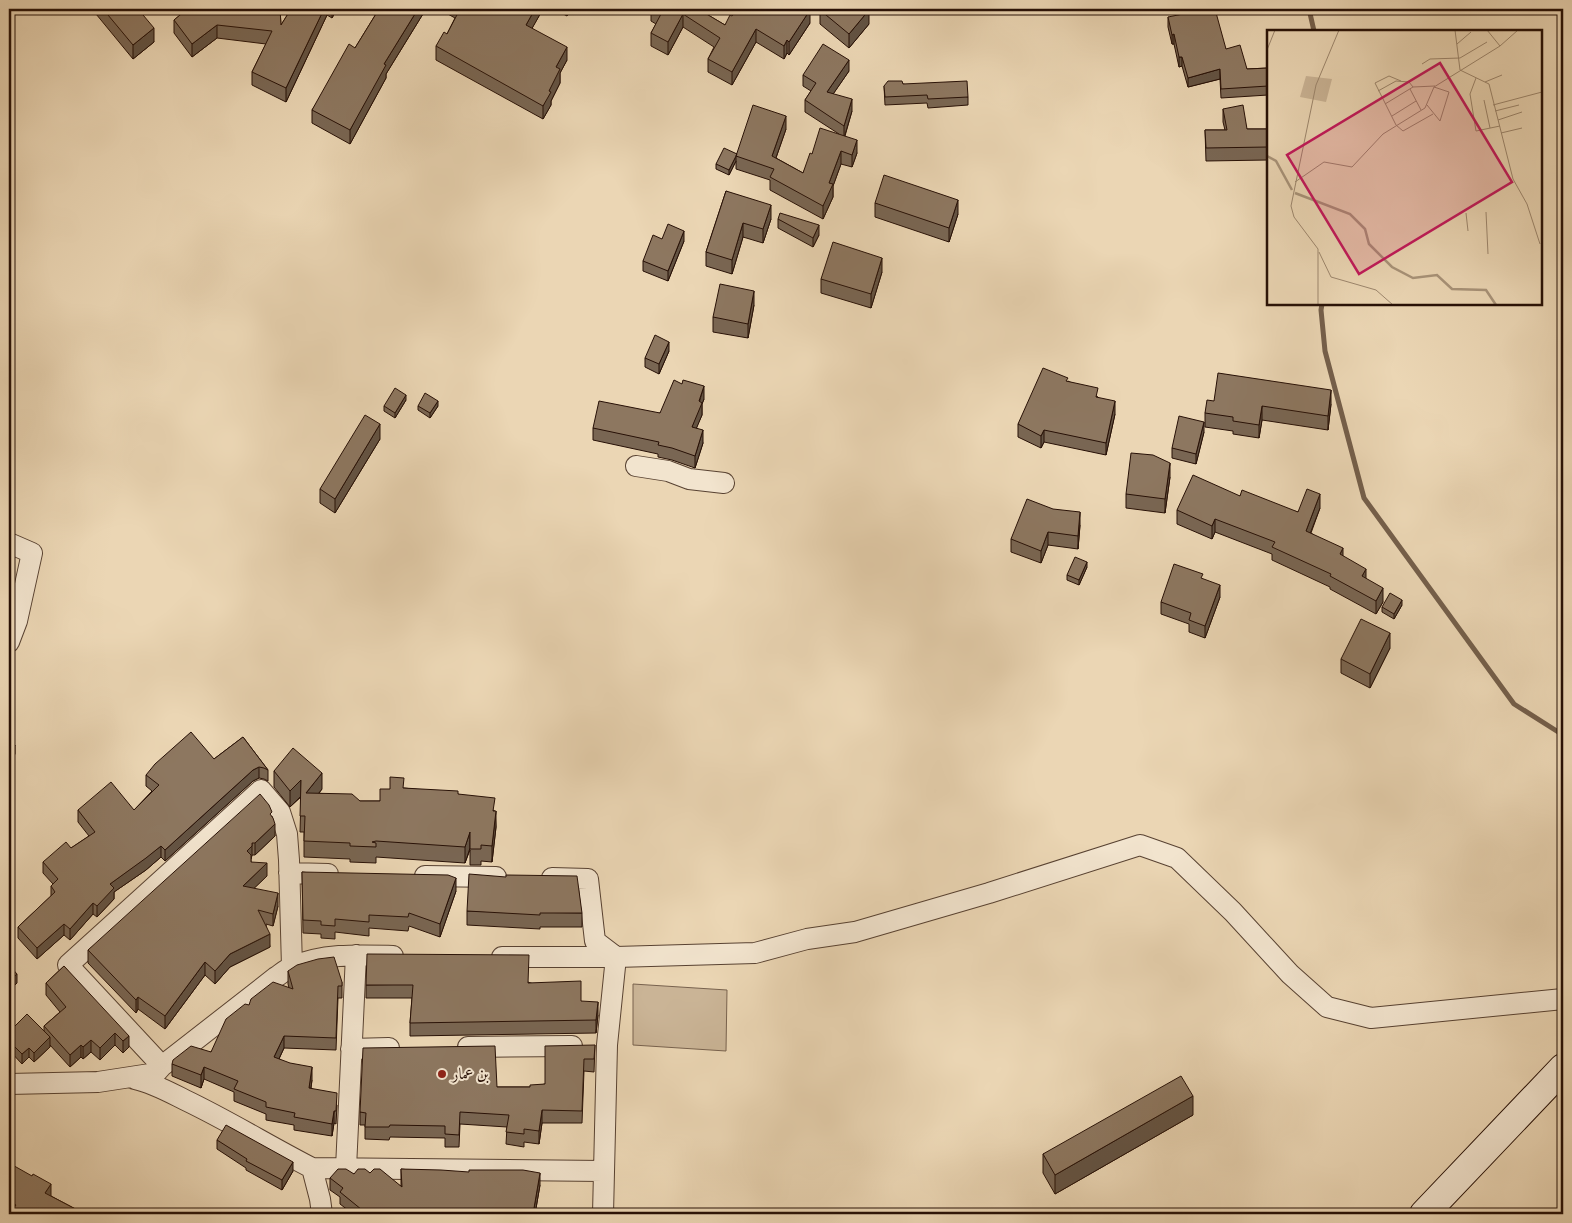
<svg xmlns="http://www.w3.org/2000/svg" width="1572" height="1223" viewBox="0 0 1572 1223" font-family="'Libre Bodoni',Amiri,serif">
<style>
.green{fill:#cab496;stroke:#78624e}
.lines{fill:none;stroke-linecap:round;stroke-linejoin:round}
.stream{stroke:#745f4b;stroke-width:5}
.street-casing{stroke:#584232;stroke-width:22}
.secondary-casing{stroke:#271006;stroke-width:30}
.street{stroke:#f2e4ce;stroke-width:20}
.secondary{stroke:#f2e4ce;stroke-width:28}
.wall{fill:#796653;stroke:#271006}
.shaded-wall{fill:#635343;stroke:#271006}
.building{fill:#8d7760;stroke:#271006}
.poi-dot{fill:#8f2418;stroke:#f2e4ce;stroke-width:2}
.labels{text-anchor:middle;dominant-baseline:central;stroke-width:4;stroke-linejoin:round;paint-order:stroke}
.poi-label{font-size:16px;fill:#271006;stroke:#f2e4ce;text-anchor:start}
.inset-river{fill:none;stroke:#a89379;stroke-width:2.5}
.inset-road{fill:none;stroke:#9d876e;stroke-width:1}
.view{fill:#c2185b;fill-opacity:0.15;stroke:#c2185b;stroke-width:2.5}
.inset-edge{fill:none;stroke:#271006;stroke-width:2.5}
</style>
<rect width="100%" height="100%" fill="#ebd6b4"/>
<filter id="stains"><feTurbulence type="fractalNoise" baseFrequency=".004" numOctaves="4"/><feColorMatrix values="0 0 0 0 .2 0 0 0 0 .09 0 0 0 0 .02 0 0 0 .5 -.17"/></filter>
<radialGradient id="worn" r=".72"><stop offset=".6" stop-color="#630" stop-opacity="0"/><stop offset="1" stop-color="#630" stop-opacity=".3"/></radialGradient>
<path class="green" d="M633,984l94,6 -1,61 -93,-6z"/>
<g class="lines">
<path class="stream" d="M1309,9l5,22
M1322,304l-1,6 4,41 39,147 150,206 49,31"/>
<g class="street-casing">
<path id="street" d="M636,466l32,5 21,8 35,4
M9,543l23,10 -15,68 -8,21
M289,873l39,1
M425,876l71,1
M552,878l36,1 7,62 21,16 -9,88 -4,169
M502,957h114l139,-4 52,-14 48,-7 134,-39 151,-48 37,13 56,54 57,62 37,33 44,11 192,-19
M468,1047l104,-1
M351,1049l38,-1
M154,1075l8,-9 -94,-101 193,-175 19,22 7,22 2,26 3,107
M135,1079c18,4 34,13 50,21 44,21 84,46 127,68l8,31 2,15
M9,1084l89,-2 52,-8 12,-8 114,-89c5,-3 10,-8 16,-10 31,-14 68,-12 101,-11
M312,1168l291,3
M346,1168l10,-213"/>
</g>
<g class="secondary-casing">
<path id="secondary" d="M1424,1214l139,-146"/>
</g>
<use href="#street" class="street"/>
<use href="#secondary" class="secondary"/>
</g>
<path class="wall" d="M96,9h42l16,33 -21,17 -37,-45z
M185,9h95l1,16 10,-16h46l-5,9 -5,-3 -41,87 -34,-17v-13l14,-28 -49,-6 -25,19 -18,-24v-13l11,-9z
M379,9h47l-40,65v4l-36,66 -38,-21v-13l43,-62z
M439,9h104l-11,19 35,32 -7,13v10l-9,18v4l-8,14 -107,-59v-14l11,-12 8,-16z
M554,9h17l-4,7z
M651,9h47l27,16 7,-9 78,7 -21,32 -2,-2 -3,6 -28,-17 -24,43 -24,-13v-13l6,-12 -31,-20 -15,28 -17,-9v-13l5,-9 -5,-3z
M820,10l49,14 -20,24 -29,-24z
M1168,17l58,32 21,20 21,-1v27l-47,3 -1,-19 -32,8 -6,-21 -3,1 -5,-23h-2l-4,-17z
M849,71l-16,23 19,17 -7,25 12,17 -5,14 -11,-3 -8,22v11l-10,22 -53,-29v-10l-34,-11v-8l-7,14 -13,-6v-5l70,-35 -10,29 27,15 9,-19 27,-20 -34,-22v-12l6,-9 -8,-5v-11z
M903,84l65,13v8l-40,3 -1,-5 -42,2 -1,-19z
M1223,109l24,20h21v31l-62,1 -1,-31h20l-2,-8z
M726,191l45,28 -8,24 -20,-6 -11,37 -26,-8v-14z
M875,203l83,11 -9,28 -74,-25z
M778,219l41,16 -6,12 -35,-19z
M662,239l22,2 -16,40 -25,-10v-10z
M882,272l-11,36 -50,-15v-14z
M754,305l-6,33 -35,-6v-15z
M669,351l-10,23 -14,-7v-9z
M1068,381l30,16 17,17 -9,41 -62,-13 -3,6 -23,-11v-13z
M704,399l-2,5v11l-6,13 7,15 -8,25 -23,-8 -14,-3v-3l-65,-14v-12l67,-15z
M406,400l-11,18 -11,-7v-5z
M1214,401l117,3 -3,26 -66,-10 -3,18 -26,-4v-3l-28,-4v-14z
M418,406h20l-8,12 -12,-8z
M1204,432l-8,32 -24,-6v-10z
M380,439l-45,74 -15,-10v-14z
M1170,477l-5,36 -39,-5v-14z
M1240,496l58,16 22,-4 -9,25 32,23 23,23 17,23 -7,12 -46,-25v-2l-58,-27v-6l-57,-22 -3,7 -35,-15v-14z
M1080,525l-2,24 -30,-4 -7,18 -30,-11v-13z
M1087,567l-8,18 -12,-5v-5z
M1203,579l17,18 -15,41 -16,-6v-8l-28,-10v-12z
M1402,605l-8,14 -12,-7v-5z
M1390,648l-20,40 -29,-15v-14z
M243,737l25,33v11l-4,-2 -5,-1 -6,3 -88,80 -4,-4 -15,13 -32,22v7l-17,18 -4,-3 -23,26 -6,-5 -27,24 -19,-21v-11l33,-31v-10l2,-2 -10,-11v-11l28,-14 18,-12 -11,-14v-12h56l18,-19 -6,-5v-11l68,-16z
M274,771l48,18 -3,4 41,8h20l10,-12 14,-1 54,6 37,17 1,16 -4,35 -11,-1v4h-11v-15l-5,13 -89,-6v6l-26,-1v-3l-46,-2v-25h-4l1,-35 -11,10 -16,-20z
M272,816l3,20 -20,19h-3l-1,4v3l16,14 -13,12 24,18 -5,20 -7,-2 4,23 -40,20 -15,17 -10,-9 -40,54 -27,-20 -2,4 -48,-50v-13z
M302,872l154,19 -16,46 -31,-11 -1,5 -39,-3v8l-34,-4v7l-14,-1v-4l-18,-1z
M467,911l115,2v14h-42v2l-73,-4z
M64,966l65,81 -6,6 -8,-8 -15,15 -9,-8 -8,7 -2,-2 -11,10 -20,-22v2l-16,15 -5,-5 -7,7 -13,-14v-18l35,-1v-5l16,-14 -14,-17v-12z
M288,971l54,11v16h-4l-2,52 -52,-2 -5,11 33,21 -1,8 26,17 -1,19 -2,-1 -2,13 -38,-6v-5l-28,-5v-6l-32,-13v-9l-30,-13 -3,9 -29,-12v-12l39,-12 38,-47 40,-17 -1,-4z
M528,982l53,19 17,14 -2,18 -186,3v-13l2,-25h-46v-13z
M595,1045l-1,27 -10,-1 -2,52h-40l-3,21 -15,-2v5l-18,-3 1,-17 -47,-3 -1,23h-14v-9l-55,-1 -1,3 -24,-1v-14h-5v-13l137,-25h33l15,-3z
M1193,1115l-138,79 -12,-21v-19z
M217,1140l76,31 -11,19 -36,-20v-2l-29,-19z
M9,1163l42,33 34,18h-76z
M401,1169l139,16 -5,29h-182l-13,-10v-7l-10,-7v-12l24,-4 16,-1 31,13z"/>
<path class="shaded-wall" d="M324,9h3v6l-41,87v-14z
M332,9h5l-5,9z
M418,9h8l-40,65v4l-36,66v-14l34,-66z
M535,9h8l-17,30v-14z
M567,9h4l-4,7z
M810,10v13l-21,32v-13z
M869,10v14l-20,24v-14z
M683,14v13l-15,28v-13z
M217,25v13l-25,19v-13z
M154,28v14l-21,17v-14z
M756,29v13l-24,43v-13z
M1174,34v10h-2v-9z
M787,40v13l-3,6v-13z
M567,47v13l-7,13v10l-9,18v4l-8,14v-13l6,-15 7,-24z
M1179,57h3v9l-3,1z
M849,60v11l-22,32v-11z
M1220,69v10l-32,8v-9z
M852,99v12l-8,27v-12z
M786,116v13l-14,40v-13z
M857,140v13l-5,14v-12z
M841,151v13l-8,22v11l-10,22v-13l6,-23z
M736,156v5l-7,14v-5z
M958,200v14l-9,28v-14z
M771,205v14l-8,24v-14z
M743,223v14l-11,37v-14z
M819,225v10l-6,12v-9z
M684,231v10l-16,40v-10z
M882,258v14l-11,36v-14z
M754,291v14l-6,33v-14z
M669,342v9l-10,23v-10z
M704,386v13l-2,5v11l-10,24v-12z
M1331,390v14l-3,26v-14z
M406,395v5l-11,18v-5z
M438,401v5l-8,12v-5z
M1115,401v13l-9,41v-12z
M1262,406v14l-3,18v-13z
M1204,422v10l-8,32v-10z
M380,424v15l-45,74v-14z
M703,430v13l-8,25v-12z
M1044,430v12l-3,6v-12z
M1170,463v14l-5,36v-14z
M1320,494v14l-14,36v-13z
M1080,512v13l-2,24v-13z
M1215,519v13l-3,7v-13z
M1048,532v13l-7,18v-12z
M1343,548v13l-3,-7z
M1087,562v5l-8,18v-5z
M1366,569v13l-4,-6z
M1220,585v12l-15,41v-12z
M1383,588v14l-7,12v-13z
M1402,600v5l-8,14v-5z
M1390,633v15l-20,40v-14z
M15,745v9l-6,10v-9z
M259,767v11l-6,3 -88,80v-11l88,-80z
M322,773v16l-16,20v-16z
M301,780v16l-11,11v-16z
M496,811v16l-4,35v-16z
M275,824v12l-20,19v-12z
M470,832v16l-5,15v-16z
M252,843v12l-1,4 -4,-8z
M161,846v11l-15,13 -32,22v7l-17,18v-11l13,-22z
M267,863v13l-24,23v-13z
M456,878v13l-16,46v-13z
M278,893v13l-5,20v-12z
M93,903v11l-23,26v-11z
M64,924v11l-27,24v-11z
M270,934v13l-40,20 -15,17v-13l15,-17z
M205,962v13l-40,54v-13z
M17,974v9l-8,8v-9z
M138,997v12l-2,4v-13z
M598,1002v13l-2,18v-13z
M115,1033v12l-15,15v-12z
M129,1036v11l-6,6v-12z
M284,1036v12l-10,21v-12z
M50,1037v10l-16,15v-9z
M91,1040v12l-8,7v-12z
M81,1045v12l-11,10v-12z
M29,1048v9l-7,7v-10z
M204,1067v12l-3,9v-13z
M312,1067v13l-3,20v-12z
M1193,1096v19l-138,79v-19z
M542,1110v13l-3,21v-13z
M334,1111v12l-2,13v-12z
M293,1162v9l-11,19v-10z
M540,1173v12l-5,29h-2z
M51,1184v16l-6,-7z"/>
<path class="building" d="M103,9h35l16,19 -21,17z
M186,9h94l1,16 10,-16h33l-38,79 -34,-16 20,-41 -55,-6 -25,19 -18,-24 12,-10z
M379,9h39l-34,55 2,1 -36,65 -38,-20 37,-66 6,4z
M460,9h75l-9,16 41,22 -11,20 4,2 -11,22 2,1 -8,14 -107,-60 8,-14 3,2z
M652,9h46l27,16 5,-10 2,1 5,-7h71l2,1 -21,32 -2,-2 -3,6 -28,-17 -24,43 -24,-13 12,-21 -37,-24 -15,28 -17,-9 10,-19z
M821,9h47l1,1 -20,24 -29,-24z
M1208,9h7l11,40 14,-4 7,24 21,-1v18l-47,3 -1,-20 -32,9 -6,-21h-3l-5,-23 -2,1 -4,-18z
M823,44l26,16 -22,32 25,7 -8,27 -39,-26 11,-17 -13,-8z
M888,81h14l1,3 64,-3 1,16 -40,2 -1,-4 -42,2 -1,-11z
M753,105l33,11 -14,40 31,17 7,-20 2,1 8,-26 37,12 -5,15 -11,-4 -12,32 4,1 -10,22 -53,-29 4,-8 -38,-13z
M1243,105l4,24h21v18l-62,1 -1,-18h22l-4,-21z
M724,148l13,6 -8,16 -13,-6z
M884,175l74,25 -9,28 -74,-25z
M726,191l45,14 -8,24 -20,-6 -11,37 -26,-8z
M780,213l39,12 -6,13 -35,-19z
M668,224l16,7 -16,40 -25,-10 10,-26 9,4z
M833,242l49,16 -11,36 -50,-15z
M720,284l34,7 -6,33 -35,-7z
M655,335l14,7 -10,22 -14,-6z
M1043,368l25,10 -2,3 32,7 -2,9 19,4 -9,42 -62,-13 -3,6 -23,-12z
M1218,373l113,17 -3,26 -66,-10 -3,19 -26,-4v-4l-28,-4 2,-13 7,1z
M674,380l8,4 1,-4 21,6 -5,15 3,2 -10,24 11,3 -8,26 -23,-8 -14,-3 1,-3 -66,-14 6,-27 61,12z
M395,388l11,7 -11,18 -11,-7z
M425,393l13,8 -8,12 -12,-7z
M365,415l15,9 -45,75 -15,-10z
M1179,416l25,6 -8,32 -24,-6z
M1131,453l22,2 17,8 -5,36 -39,-5z
M1193,475l47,21 2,-6 56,22 9,-23 13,5 -14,37 37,17 -3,6 26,15 -4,7 21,12 -7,13 -46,-25 1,-2 -59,-27 3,-5 -60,-23 -3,7 -35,-16z
M1027,499l26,10 27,3 -2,24 -30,-4 -7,19 -30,-12z
M1075,557l12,5 -8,18 -12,-5z
M1174,564l29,10 -2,4 19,7 -15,41 -16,-6 2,-7 -30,-11z
M1390,593l12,7 -8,14 -12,-7z
M1361,619l29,14 -20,41 -29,-15z
M191,732l23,27 29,-22 25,33 -4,-2 -5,-1 -6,3 -88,80 -4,-4 -15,12 -36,26 4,4 -17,18 -4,-3 -23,26 -6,-5 -27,24 -19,-21 37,-35 -4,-6 7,-7 -15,-17 23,-20 5,6 24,-16 -17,-22 33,-28 23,28 25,-25 -13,-10 9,-11z
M9,742l6,3 -6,10z
M293,748l29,25 -16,20 46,1 8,7h20v-12h10v-12l14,1 -1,10 55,3v3l37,4 -2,13h3l-4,35 -11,-1v4h-11v-17l-5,15 -89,-6 -4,1 4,1v4l-26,-1v-3l-46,-2 1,-25h-5l1,-36 -11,11 -16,-20z
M260,794l9,11 3,7 -2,2 3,4 2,6 -20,19h-3v3l-5,5 4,4v7l16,1 -24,23 35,7 -5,21 -15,-4 12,24 -40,20 -15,17 -10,-9 -40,54 -27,-19 -2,3 -48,-50z
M302,872l146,3 8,3 -16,46 -31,-11 -1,4 -39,-2v7l-34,-3v7l-14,-1v-4l-18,-1z
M469,874l37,3v-2l71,1 5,37h-42v2l-73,-4z
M367,954l162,1 -1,28 53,-2v20l17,1 -2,18 -186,3 3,-38h-47z
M334,957l8,25v4h-4l-2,52 -52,-2 -10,21 16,6 22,4 -3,21 28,5 -1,18h-2l-2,13 -38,-7 1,-4 -29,-6v-5l-32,-13 4,-8 -34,-14 -3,8 -29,-11 1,-4 18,-14 20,6 15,-33 19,-15 4,1 2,-6 22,-17 20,7 -5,-18 9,-6 21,-6z
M9,965l8,9 -8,8z
M64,966l65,70 -6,5 -8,-8 -15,15 -9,-8 -8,7 -2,-2 -11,10 -26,-29 22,-19 -20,-24z
M27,1014l23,23 -16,16 -5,-5 -7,6 -13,-13v-9z
M595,1045l-1,14h-10l-2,52 -40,-1 -3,21 -15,-2v5l-18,-2 3,-17 -49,-3 -1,23 -14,-1v-8l-55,-1 -1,2h-24l1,-14 -6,-1 3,-64 132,-2 2,41h33v-2l15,-1v-38z
M1181,1076l12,20 -138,79 -12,-21z
M226,1125l67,37 -11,18 -36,-19 1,-2 -30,-19z
M9,1163l23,13 1,-2 18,10 -6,9 40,21h-66l-7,-4 4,-5 -7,-4z
M338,1169h8l8,5 4,-5h7l5,4 4,-4h6l22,18 -1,-18 40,1 28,2v-2h54l17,3 -7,41h-166l-27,-22 3,-4 -13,-10z"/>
<circle class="poi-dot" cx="442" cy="1074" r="5"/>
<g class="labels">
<g class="poi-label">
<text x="452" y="1074">بن عمار</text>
</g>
</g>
<g transform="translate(1267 30)">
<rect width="275" height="275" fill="#ebd6b4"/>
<path d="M39,46l26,3 -6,23 -26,-5z" fill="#cab496"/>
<path class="inset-river" d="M0,126l9,5 16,29M28,163l55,21 15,15 4,15 23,23 21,11 24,-3 15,14 34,1 10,15"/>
<path class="inset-road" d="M188,0l5,40 29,14 24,95 14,25 13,40M220,0l13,16M190,14l14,-12M0,20l8,-20M155,34l8,-5 30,-1 27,-16M209,48l-6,16 6,37 24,-5M134,51l-12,-5 -14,7 21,42 7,6 30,-17M218,52l17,-7M143,59l11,21M111,61l18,-10 13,1 4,5 22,-1M217,70l6,28M118,74l28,-17M160,75l13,16 9,-29 -15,-5M226,75l49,-13M228,81l24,-6M125,86l24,-15M231,90l24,-8M234,103l21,-5M28,152l29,-20 28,5 31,-33 42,-26 9,-21 66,-41 18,-16M219,182l2,42M199,183l2,18M52,222l12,25 45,13 17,15M51,275v-56l-24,-32 -3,-11 25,-121 23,-55"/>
<path class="view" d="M173,33l72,119 -153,92 -72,-119z"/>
<rect width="275" height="275" class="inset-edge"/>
</g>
<rect width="1572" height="1223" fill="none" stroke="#ebd6b4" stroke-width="30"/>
<rect x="10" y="10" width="1552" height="1203" fill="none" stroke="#271006" stroke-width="2.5"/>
<rect x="15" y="15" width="1542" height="1193" fill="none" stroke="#271006"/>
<rect width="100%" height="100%" filter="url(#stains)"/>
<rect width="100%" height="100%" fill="url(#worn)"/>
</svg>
